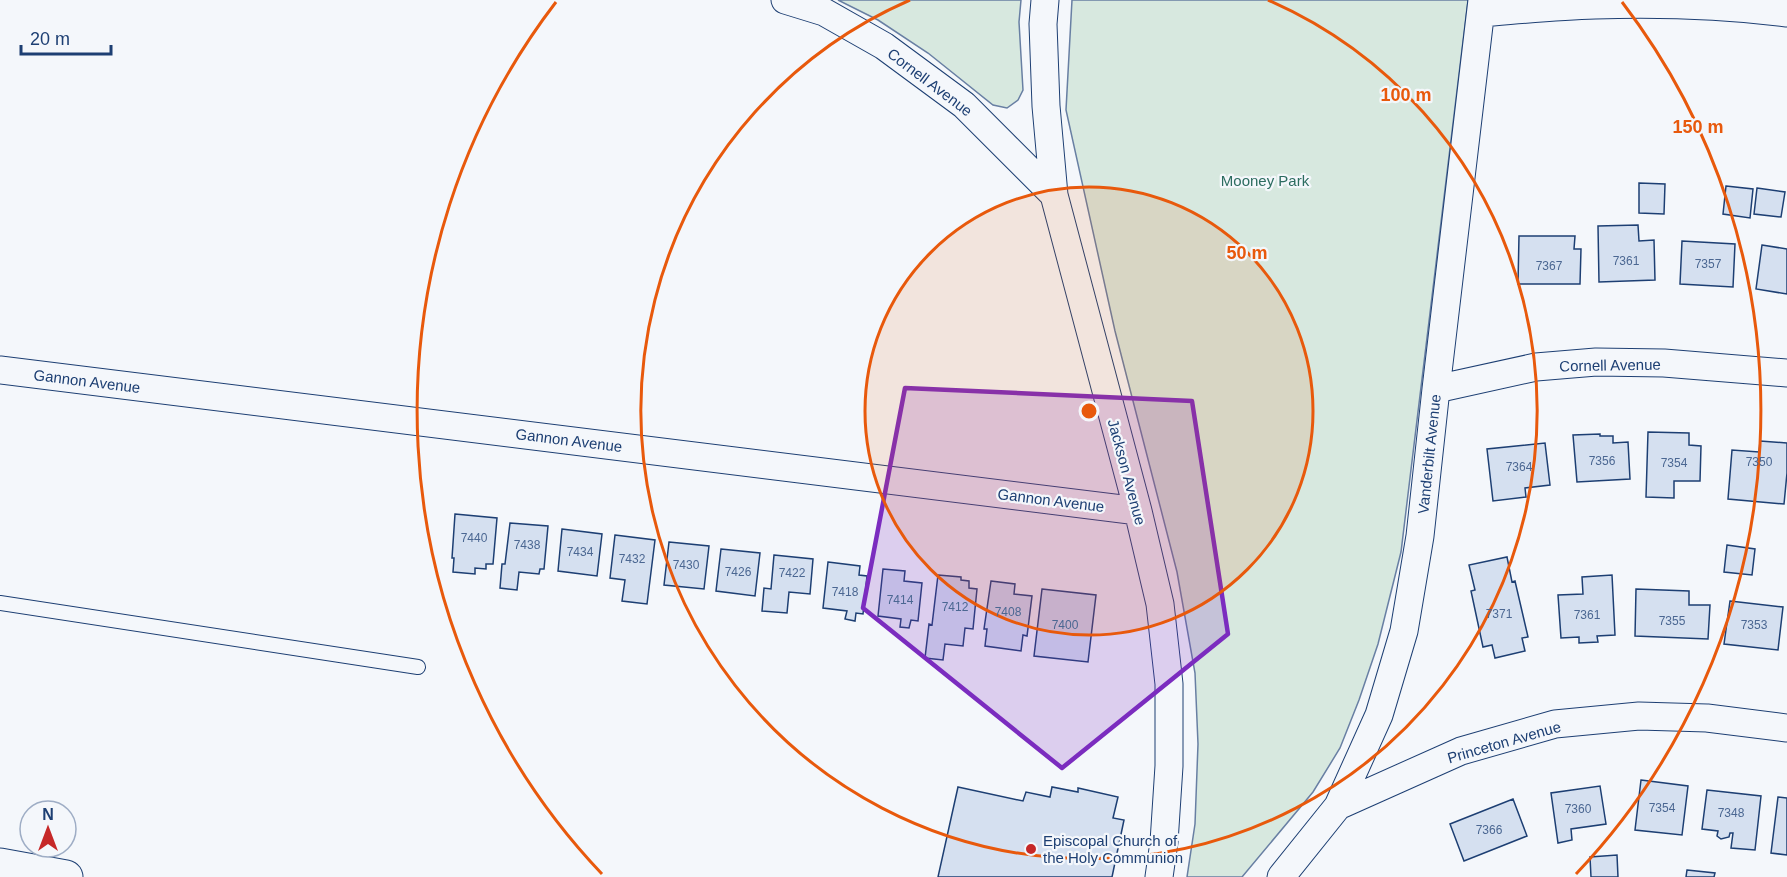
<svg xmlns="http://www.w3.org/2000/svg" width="1787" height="877" viewBox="0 0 1787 877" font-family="Helvetica,sans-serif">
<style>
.green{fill:#d7e8df;stroke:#687fa3;stroke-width:1.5}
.building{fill:#d5e0f0;stroke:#1d3f73;stroke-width:1.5}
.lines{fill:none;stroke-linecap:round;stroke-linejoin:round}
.lane-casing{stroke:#1d3f73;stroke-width:16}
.street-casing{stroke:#1d3f73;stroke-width:29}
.secondary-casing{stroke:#1d3f73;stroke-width:35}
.lane{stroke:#f4f7fb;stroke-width:14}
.street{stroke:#f4f7fb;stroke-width:27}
.secondary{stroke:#f4f7fb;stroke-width:33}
.marked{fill:#7b2cbf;fill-opacity:0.2;stroke:#7b2cbf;stroke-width:4.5;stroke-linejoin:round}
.ring{fill:none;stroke:#e8590c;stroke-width:3}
.poi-dot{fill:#c62828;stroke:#f4f7fb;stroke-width:2}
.labels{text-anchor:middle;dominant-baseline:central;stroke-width:4.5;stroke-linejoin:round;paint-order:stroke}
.number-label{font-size:12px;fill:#4b6792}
.street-label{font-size:15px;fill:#1d3f73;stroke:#f4f7fb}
.park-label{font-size:15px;fill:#2c6c60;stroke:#f4f7fb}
.poi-label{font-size:15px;fill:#1d3f73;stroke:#f4f7fb;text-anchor:start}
.centre{fill:#e8590c;stroke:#f4f7fb;stroke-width:3}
.ring-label{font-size:18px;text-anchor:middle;font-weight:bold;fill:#e8590c;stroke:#f4f7fb;stroke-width:4.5;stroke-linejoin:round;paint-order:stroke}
</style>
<rect width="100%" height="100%" fill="#f4f7fb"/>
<path class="green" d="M838,0h183l-2,22 4,68 -5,10 -11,8 -14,-3 -65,-52 -50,-33z
M1072,0h396l-67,552 -23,92 -19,56 -19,48 -27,44 -71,85h-55l8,-53 3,-80 -3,-71 -18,-101 -62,-241 -49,-221z"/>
<path class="building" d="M1639,183l26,1 -1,30 -25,-1z
M1726,186l27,3 -3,29 -27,-4z
M1757,188l28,4 -4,25 -27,-3z
M1638,225l1,16 15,-1 1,40 -56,2 -1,-56z
M1519,236h56l-1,13h7l-1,35h-62z
M1682,241l53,3 -2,43 -53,-3z
M1762,245l25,4v45l-31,-5z
M1648,432l41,1v12l12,1 -1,35h-26v17l-28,-1z
M1600,434v2h13v7l15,-1 2,37 -53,3 -4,-47z
M1760,441l27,2v30l-3,31 -56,-5 4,-49 27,2z
M1545,443l5,42 -25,3 1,9 -33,4 -6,-52z
M455,514l42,4 -4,46h-7v5l-11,-1v6l-22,-2 1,-14h-2z
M510,523l38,3 -4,43h-4l-1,5 -20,-2 -2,18 -17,-2 2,-24h3z
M562,529l40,5 -5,42 -39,-5z
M615,535l40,5 -8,64 -25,-3 3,-21 -15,-2z
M669,542l40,4 -5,43 -40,-4z
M1727,545l28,4 -3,26 -28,-3z
M721,549l39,4 -5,43 -39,-5z
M774,555l39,4 -3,35 -21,-2 -2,21 -25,-2 2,-23 7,1z
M1507,557l5,25 3,-1 13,56 -6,1 3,13 -30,7 -3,-13 -9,2 -12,-56 4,-1 -6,-25z
M828,562l32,4 -1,9 8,1 -4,38 -7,-1 -1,8 -10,-2 2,-8 -24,-3z
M883,569l22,2 -1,10 18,2 -4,38 -7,-1 -2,8 -9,-1 1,-8 -23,-3z
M938,575l23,2v3l8,1v7l8,1 -4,40 -8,-1 -2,18 -18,-2 -2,16 -18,-2 4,-34 3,1z
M1612,575l3,60 -18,1 1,6 -19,1v-6l-18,1 -3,-43 25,-1 -1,-17z
M991,581l24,3 -1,10 18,2 -5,40 -4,-1 -2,16 -36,-5 2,-17h-3z
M1042,589l54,6 -8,67 -54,-6z
M1636,589l53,2v14h21l-2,34 -73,-3z
M1730,601l53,6 -5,43 -54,-6z
M1641,780l47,6 -6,49 -47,-5z
M1600,786l6,38 -35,5 1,11 -14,3 -7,-50z
M958,787l65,14 3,-9 24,5 2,-10 26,5v-4l40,9 -5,21 11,2 -12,57h-174z
M1707,790l54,6 -6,54 -24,-2 2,-15h-3l-1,4 -8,2 -4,-3 1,-5 -16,-2z
M1778,797l9,1v57l-16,-2z
M1513,799l14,37 -63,25 -14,-37z
M1617,855l1,22h-27l-1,-20z
M1687,870l28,3 -1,4h-28z"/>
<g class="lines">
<g class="lane-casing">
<path id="lane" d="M0,603l418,64"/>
</g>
<g class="street-casing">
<path id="street" d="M785,0l39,12 60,34 80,59 90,90
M1045,0l-2,24 3,82 8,89 84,316 22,93 9,80v82l-5,76 -5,35
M1481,13c38,-3 76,-7 114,-8 64,-2 129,0 192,8
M0,370l1138,141
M1436,389l100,-22 60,-5 68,1 123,10
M1338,806l123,-55 94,-27 84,-8 68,2 80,10
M1281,877l57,-71 41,-91 25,-84 16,-95 16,-147 46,-389"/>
</g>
<g class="secondary-casing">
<path id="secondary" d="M0,865l66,12"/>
</g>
<use href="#lane" class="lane"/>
<use href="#street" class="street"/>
<use href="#secondary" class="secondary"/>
</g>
<path class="marked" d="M905,388l287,13 36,233 -166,134 -199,-160z"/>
<circle cx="1089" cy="411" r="224" fill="#e8590c" fill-opacity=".12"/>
<g class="ring">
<circle cx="1089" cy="411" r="224"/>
<path d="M1268 0A448 448 0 1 1 910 0"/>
<path d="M602 874A672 672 0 0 1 556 2M1622 2A672 672 0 0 1 1576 874"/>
</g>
<circle class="poi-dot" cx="1031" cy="849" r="6"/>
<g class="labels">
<g class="number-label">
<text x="1626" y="261">7361</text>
<text x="1708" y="264">7357</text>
<text x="1549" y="266">7367</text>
<text x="1602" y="461">7356</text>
<text x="1759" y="462">7350</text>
<text x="1674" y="463">7354</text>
<text x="1519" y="467">7364</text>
<text x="474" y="538">7440</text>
<text x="527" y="545">7438</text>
<text x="580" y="552">7434</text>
<text x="632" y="559">7432</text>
<text x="686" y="565">7430</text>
<text x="738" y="572">7426</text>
<text x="792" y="573">7422</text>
<text x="845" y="592">7418</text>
<text x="900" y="600">7414</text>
<text x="955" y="607">7412</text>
<text x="1008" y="612">7408</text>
<text x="1499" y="614">7371</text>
<text x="1587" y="615">7361</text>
<text x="1672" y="621">7355</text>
<text x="1065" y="625">7400</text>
<text x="1754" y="625">7353</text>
<text x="1662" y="808">7354</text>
<text x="1578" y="809">7360</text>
<text x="1731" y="813">7348</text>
<text x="1489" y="830">7366</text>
</g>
<g class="street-label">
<text transform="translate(930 82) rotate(37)">Cornell Avenue</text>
<text transform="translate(1610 365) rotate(-1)">Cornell Avenue</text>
<text transform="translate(87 381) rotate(7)">Gannon Avenue</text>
<text transform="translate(569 440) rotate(7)">Gannon Avenue</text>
<text transform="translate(1429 454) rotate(-84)">Vanderbilt Avenue</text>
<text transform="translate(1127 472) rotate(75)">Jackson Avenue</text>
<text transform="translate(1051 500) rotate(7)">Gannon Avenue</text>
<text transform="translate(1504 742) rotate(-16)">Princeton Avenue</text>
</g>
<g class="park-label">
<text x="1265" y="180">Mooney Park</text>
</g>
<g class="poi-label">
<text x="1043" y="840">Episcopal Church of<tspan x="1043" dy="17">the Holy Communion</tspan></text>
</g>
</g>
<circle cx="1089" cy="411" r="9" class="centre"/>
<g class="ring-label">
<text x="1406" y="101">100 m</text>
<text x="1698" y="133">150 m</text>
<text x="1247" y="259">50 m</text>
</g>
<g transform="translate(48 829)"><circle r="28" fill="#f4f7fb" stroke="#9eadc5" stroke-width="1.5"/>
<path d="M0-4.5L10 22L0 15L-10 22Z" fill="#c62828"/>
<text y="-9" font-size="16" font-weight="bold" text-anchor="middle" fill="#1d3f73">N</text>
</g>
<path d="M21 45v9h90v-9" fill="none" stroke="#1d3f73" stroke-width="3"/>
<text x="30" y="45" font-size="18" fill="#1d3f73" stroke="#f4f7fb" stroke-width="4.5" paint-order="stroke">20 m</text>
</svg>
